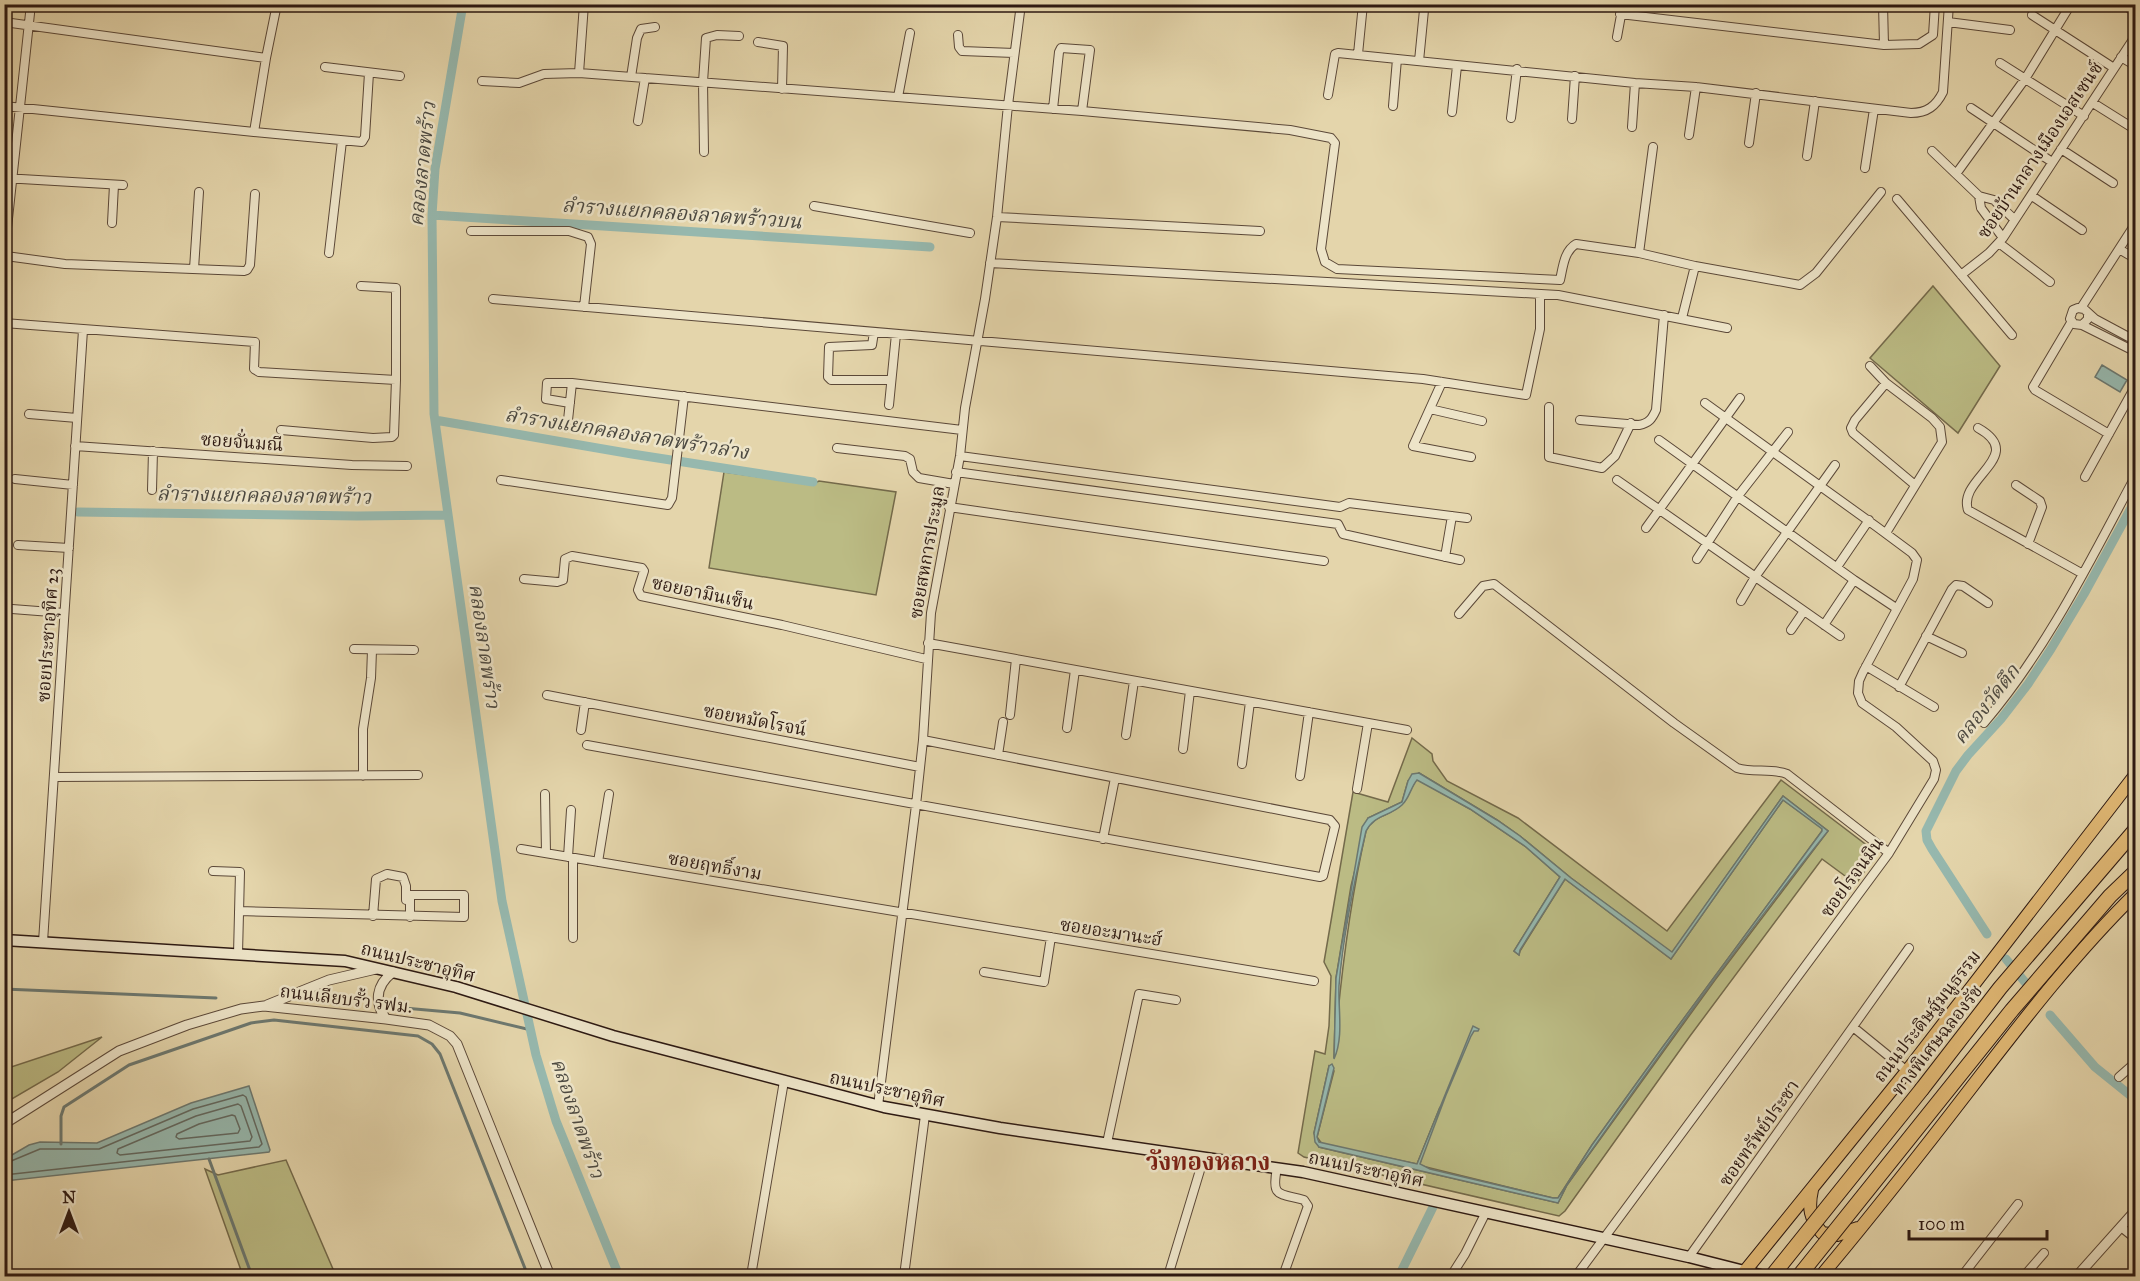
<svg xmlns="http://www.w3.org/2000/svg" width="2140" height="1281" viewBox="0 0 2140 1281" font-family="'IM FELL Great Primer','Noto Serif Thai',serif">
<style>
.green{fill:#bbbb84;stroke:#746a4b;stroke-width:1.5;fill-rule:evenodd}
.water{fill:#96b8ae;stroke:#6c7870;stroke-width:1.5}
.lines{fill:none;stroke-linecap:round;stroke-linejoin:round}
.shore{stroke:#626860;stroke-width:1.5}
.stream{stroke:#6c7870;stroke-width:3}
.canal{stroke:#96b8ae;stroke-width:9}
.minor-casing{stroke:#5b4838;stroke-width:10}
.tertiary-casing{stroke:#5b4838;stroke-width:11}
.secondary-casing{stroke:#2d1912;stroke-width:13}
.primary-casing{stroke:#2d1912;stroke-width:14}
.motorway-casing{stroke:#2d1912;stroke-width:16}
.minor{stroke:#ede4c8;stroke-width:8}
.tertiary{stroke:#ede4c8;stroke-width:9}
.secondary{stroke:#ede4c8;stroke-width:10}
.primary{stroke:#e2ba76;stroke-width:12}
.motorway{stroke:#e2ba76;stroke-width:14}
.motorway-bridge-casing{stroke:#2d1912;stroke-width:16;stroke-linecap:butt}
.motorway-bridge{stroke:#e2ba76;stroke-width:14}
.labels{text-anchor:middle;dominant-baseline:central;stroke-width:5;stroke-linejoin:round;paint-order:stroke}
.street-label{font-size:18px;fill:#2d1912;stroke:#ede4c8}
.water-label{font-size:20px;font-style:italic;fill:#4c4941;stroke:#ede4c8}
.district-label{font-size:24px;font-weight:bold;fill:#7a1f14;stroke:#ede4c8}
</style>
<rect width="100%" height="100%" fill="#e4d5ab"/>
<filter id="stains"><feTurbulence type="fractalNoise" baseFrequency=".00333" numOctaves="4"/><feColorMatrix values="0 0 0 0 .2 0 0 0 0 .09 0 0 0 0 .02 0 0 0 .5 -.17"/></filter>
<radialGradient id="worn" r=".72"><stop offset=".6" stop-color="#630" stop-opacity="0"/><stop offset="1" stop-color="#630" stop-opacity=".3"/></radialGradient>
<path class="green" d="M1933,286l67,80 -42,67 -88,-75z
M724,472l89,12 6,-3 77,11 -20,103 -167,-27z
M1412,738l20,16 1,7 14,20 71,37 149,113 114,-151 96,73 -21,31 -34,-25 -132,177 -125,175 -6,5 -255,-59 -6,-4 17,-102 10,3 4,-28 2,-50 -7,-14 29,-170 35,10zM1419,773l78,47 23,16 51,42 101,75 111,-157 45,35 -113,149 -148,205 -9,18 -239,-56 -5,-14 15,-67 5,5 -17,66 5,7 95,20 23,-57 -19,52 -1,5 2,2 131,32h5l34,-53 70,-97 160,-217v-3l-39,-28 -112,159 -106,-80 -45,72 -1,4 -5,-4 46,-74 -34,-30 -56,-38 -53,-30c-7,9 -10,22 -20,29 -12,10 -23,7 -31,23 -17,75 -26,150 -32,227l2,-80 15,-92 17,-68 34,-16 6,-21z
M102,1037l-44,35 -53,31v-34z
M286,1160l50,116h-93l-38,-107 13,6z"/>
<path class="water" d="M2102,365l25,15 -7,12 -25,-15z
M1419,773l78,47 23,16 51,42 101,74 111,-156 45,35c-91,114 -176,234 -261,354l-9,18 -239,-56 -4,-5 -1,-9 15,-67 3,-2 2,4 -17,69 2,5 98,22 56,-138 6,3 -1,2h-4l-3,5 -25,59 -26,69 10,5 123,29h5l34,-53 70,-97 160,-217v-2l-39,-29 -112,159 -106,-80 -45,71 -1,5 -5,-4 46,-74 -34,-30 -56,-38 -53,-29c-6,7 -8,19 -15,25 -13,12 -27,9 -36,26 -12,51 -23,103 -27,155 -1,23 5,51 -5,73l2,-81 26,-151 6,-9 34,-16 6,-21 4,-7z
M249,1086l21,64 -1,2 -264,29v-22l24,-14 11,-3 57,1 94,-40z"/>
<g class="lines">
<path class="shore" d="M238,1104l3,2 11,31 -2,4 -130,14 -3,-2 1,-4 78,-33z
M232,1115l3,1 5,13 -2,4 -59,6 -3,-2 1,-3 22,-10z
M4,1164l36,-15h59l94,-40 50,-14 3,2 16,47 -3,3 -255,28"/>
<path class="stream" d="M4,989l212,9
M393,1007l67,6 71,17
M61,1144v-28l3,-9 65,-42 122,-42 23,-3 144,16 14,8 8,10 88,222
M209,1159l43,117"/>
<path class="canal" d="M463,4l-28,165 -3,46 2,199 68,487 34,154 20,66 63,155
M432,215l498,32
M435,420l197,34 181,28
M78,512l279,4 91,-1
M1987,934l-55,-85 -5,-9 -1,-9 30,-60 12,-16 33,-36 27,-35 23,-35 33,-55 52,-95
M2006,959l27,33
M2050,1015l45,52 41,33
M1399,1276l34,-69"/>
<g class="minor-casing">
<path id="minor" d="M1883,4l1,41
M2123,4l13,9
M1620,14l264,31 35,-1 14,-9 2,-31
M2032,15l82,53
M4,22l262,36
M1948,22l62,8
M958,35l1,12 3,4 52,2
M1617,37l6,-33
M758,42l25,4 -1,43
M1358,54l5,-50
M2121,57l15,9
M1419,61l5,-51
M2000,63l84,53
M325,67l75,9
M579,73l5,-69
M631,77l6,-39 4,-9 14,-2
M482,81l37,2 25,-9 35,-1 503,38 208,19 41,8 4,5 -14,106 4,13 12,7 223,11c3,-13 4,-29 16,-36l63,9 56,13 105,19 16,-12 65,-81
M1328,95l7,-41 3,-1 297,30 61,4 215,26c16,0 25,-7 32,-21l6,-88
M898,97l12,-64
M2093,103l43,27
M4,106l250,26 12,-74 11,-54
M1393,106l4,-47
M1971,108l81,54
M1053,109l6,-57 2,-4 29,2 -8,61
M1452,112l5,-46
M1511,118l6,-49
M1572,119l3,-43
M638,121l7,-43
M1632,127l3,-44
M254,132l108,10 3,-5 4,-64
M1689,135l7,-48
M1749,143l7,-50
M2061,149l52,34
M1932,151l47,45 15,4 20,19
M704,152l-1,-70 3,-44 11,-3 22,1
M1807,156l8,-55
M1865,168l9,-59
M1956,174l69,-95 46,-75
M4,178l119,7
M1979,196l2,12 22,30
M2032,196l50,34
M1897,199l115,136
M814,206l156,27
M997,217l263,14
M112,223l2,-38
M471,231h98l19,6 3,7 -7,63
M1999,243l51,39
M2119,249l17,10
M329,253l13,-112
M1639,253l14,-106
M4,256l27,-252
M6,256l59,8 179,7 3,-1 3,-5 5,-71
M990,263l568,32 169,33
M194,269l5,-77
M1961,275l28,-22 14,-15 133,-203
M493,299l930,80 103,16 14,-66v-35
M2081,308l51,-79
M2088,313v6l-6,6 -8,-1 -4,-5 3,-9 5,-2 6,1 11,10 41,22
M1682,318l13,-52
M2072,321l-39,66 2,3 74,44
M4,323l251,19 -1,27 5,3 137,8v-92l-35,-2
M2082,325l54,27
M874,332l-2,13 -43,2 -1,30 3,3h60
M1870,366l16,17 46,35 8,9 2,15 -56,91
M1442,382l-29,64 58,11
M1886,383l-31,37 -4,8 2,5 62,52
M570,403l-24,-4 1,-16h25l390,47
M889,405l7,-71
M1549,407v50l53,11 13,-12 16,-33
M1430,409l52,12
M29,414l48,4
M568,420l4,-37
M1580,420l59,5c10,-2 13,-6 17,-15l8,-95
M1978,428c50,28 -21,50 -10,82l115,64
M281,430l92,8 19,-1 2,-2 2,-55
M1659,440l195,140 42,28
M75,446l277,19 55,1
M837,448l68,8 5,3 3,13 6,6 35,6
M960,456l380,51 9,-4 118,15
M956,472l382,52 5,10 117,26
M2085,477l51,-92
M15,479l58,6
M501,480l167,25 4,-7 12,-102
M1617,480l223,156
M2016,485l24,16 2,6 -14,37
M152,490l1,-39
M949,507l375,54
M1646,528l94,-130
M18,545l51,3
M1445,557l7,-41
M1697,559l41,-63 50,-64
M1837,567l32,-47
M524,579l33,3 6,-2 2,-21 7,-3 70,12 2,3 -6,19 3,6 141,29 144,34
M1741,601l14,-24 80,-112
M12,609l52,4
M1459,614l24,-28 11,-2 180,139 63,45c16,5 35,0 50,6l102,79
M1824,625l30,-45
M1791,630l13,-19
M1926,636l36,17
M928,643l479,87
M354,649l60,1
M1866,666l68,41
M1899,687l53,-98 4,-4 7,1 25,17
M547,695l373,72
M1010,715l6,-56
M1984,723c63,-74 106,-162 152,-248
M1067,728l8,-58
M581,730l4,-28
M1126,735l8,-54
M587,745l733,132 3,-1 12,-50 -5,-6 -407,-80
M1183,749l7,-58
M998,755l5,-33
M1242,764l8,-62
M363,776v-47l8,-51 1,-28
M1300,776l9,-64
M54,777l364,-2
M1357,789l11,-66
M545,794l1,59
M1103,839l12,-61
M521,849l793,132
M568,857l3,-47
M573,858v80
M598,862l11,-68
M213,871l27,1 -2,82
M239,911l225,6v-22h-54v22
M373,916l3,-37 11,-5 16,3 3,9v14
M43,942l40,-612
M984,972l60,10 7,-45
M1853,1027l54,44
M2119,1077l17,-15
M878,1106l38,-301 7,-65 8,-127 29,-157 5,-48 20,-109 12,-82 11,-112 13,-101
M1107,1143l32,-149 37,6
M1277,1168c-6,30 2,25 27,32l4,6 -25,70
M2121,1227l15,12
M1689,1257l220,-309
M751,1276l33,-195
M904,1276l21,-161
M1168,1276l36,-119
M1451,1276l14,-22 21,-42
M1576,1276l313,-423 45,-74 2,-9 -3,-9 -37,-34 -34,-24 -4,-10 1,-12 4,-9 50,-93 4,-19 -5,-7 -35,-26 -172,-124
M1962,1276l56,-72
M2024,1276l20,-23"/>
</g>
<g class="tertiary-casing">
<path id="tertiary" d="M267,1005l62,-25 47,-11
M386,1019c-12,-17 -10,-34 7,-47
M4,1124l115,-73 68,-26 54,-16 23,-3 122,13 43,6 21,11 7,8 93,232
M2077,1276l59,-66"/>
</g>
<g class="secondary-casing">
<path id="secondary" d="M4,940l341,21 111,26 157,49 271,71 116,21 303,44 386,85 75,19"/>
</g>
<g class="primary-casing">
<path id="primary" d="M1812,1190c-4,18 -2,29 10,43l15,2 21,-7
M1741,1276l166,-205 229,-297
M1821,1276c53,-63 103,-127 153,-192 51,-66 102,-132 162,-191"/>
</g>
<g class="motorway-casing">
<path id="motorway" d="M1922,1089l78,-101 136,-159"/>
</g>
<use href="#minor" class="minor"/>
<use href="#tertiary" class="tertiary"/>
<use href="#secondary" class="secondary"/>
<use href="#primary" class="primary"/>
<use href="#motorway" class="motorway"/>
<g class="motorway-bridge-casing">
<path id="motorway-bridge" d="M1772,1276l150,-187
M1799,1276l213,-266 98,-114 26,-25"/>
</g>
<use href="#motorway-bridge" class="motorway-bridge"/>
</g>
<g class="labels">
<g class="street-label">
<text transform="translate(2040 150) rotate(-56)">ซอยบ้านกลางเมืองเอสเซนซ์</text>
<text transform="translate(242 442) rotate(4)">ซอยจั่นมณี</text>
<text transform="translate(927 552) rotate(-80)">ซอยสหการประมูล</text>
<text transform="translate(703 593) rotate(12)">ซอยอามินเซ็น</text>
<text transform="translate(48 635) rotate(-86)">ซอยประชาอุทิศ 23</text>
<text transform="translate(755 720) rotate(11)">ซอยหมัดโรจน์</text>
<text transform="translate(715 866) rotate(10)">ซอยฤทธิ์งาม</text>
<text transform="translate(1852 877) rotate(-54)">ซอยโรจนมิน</text>
<text transform="translate(1111 932) rotate(9)">ซอยอะมานะฮ์</text>
<text transform="translate(418 962) rotate(14)">ถนนประชาอุทิศ</text>
<text transform="translate(346 999) rotate(7)">ถนนเลียบรั้ว รฟม.</text>
<text transform="translate(1927 1016) rotate(-52)">ถนนประดิษฐ์มนูธรรม</text>
<text transform="translate(1937 1040) rotate(-52)">ทางพิเศษฉลองรัช</text>
<text transform="translate(887 1089) rotate(12)">ถนนประชาอุทิศ</text>
<text transform="translate(1759 1133) rotate(-55)">ซอยทรัพย์ประชา</text>
<text transform="translate(1366 1169) rotate(12)">ถนนประชาอุทิศ</text>
</g>
<g class="water-label">
<text transform="translate(422 164) rotate(-84)">คลองลาดพร้าว</text>
<text transform="translate(682 213) rotate(4)">ลำรางแยกคลองลาดพร้าวบน</text>
<text transform="translate(627 433) rotate(9)">ลำรางแยกคลองลาดพร้าวล่าง</text>
<text transform="translate(264 495) rotate(1)">ลำรางแยกคลองลาดพร้าว</text>
<text transform="translate(485 646) rotate(82)">คลองลาดพร้าว</text>
<text transform="translate(1986 704) rotate(-52)">คลองวัดตึก</text>
<text transform="translate(578 1118) rotate(71)">คลองลาดพร้าว</text>
</g>
<g class="district-label">
<text x="1208" y="1162">วังทองหลาง</text>
</g>
</g>
<rect width="2140" height="1281" fill="none" stroke="#e4d5ab" stroke-width="24"/>
<rect x="6" y="6" width="2128" height="1269" fill="none" stroke="#2d1912" stroke-width="3"/>
<rect x="12" y="12" width="2116" height="1257" fill="none" stroke="#2d1912" stroke-width="1.5"/>
<g transform="translate(69 1212)" stroke="#ede4c8" stroke-width="4.5" paint-order="stroke">
<path d="M0-4.5L10 22L0 15L-10 22Z" fill="#2d1912"/>
<text y="-9" font-size="16" font-weight="bold" text-anchor="middle" fill="#2d1912">N</text>
</g>
<path d="M1909 1230v9h138v-9" fill="none" stroke="#2d1912" stroke-width="3"/>
<text x="1918" y="1230" font-size="18" fill="#2d1912" stroke="#ede4c8" stroke-width="4.5" paint-order="stroke">100 m</text>
<rect width="100%" height="100%" filter="url(#stains)"/>
<rect width="100%" height="100%" fill="url(#worn)"/>
</svg>
